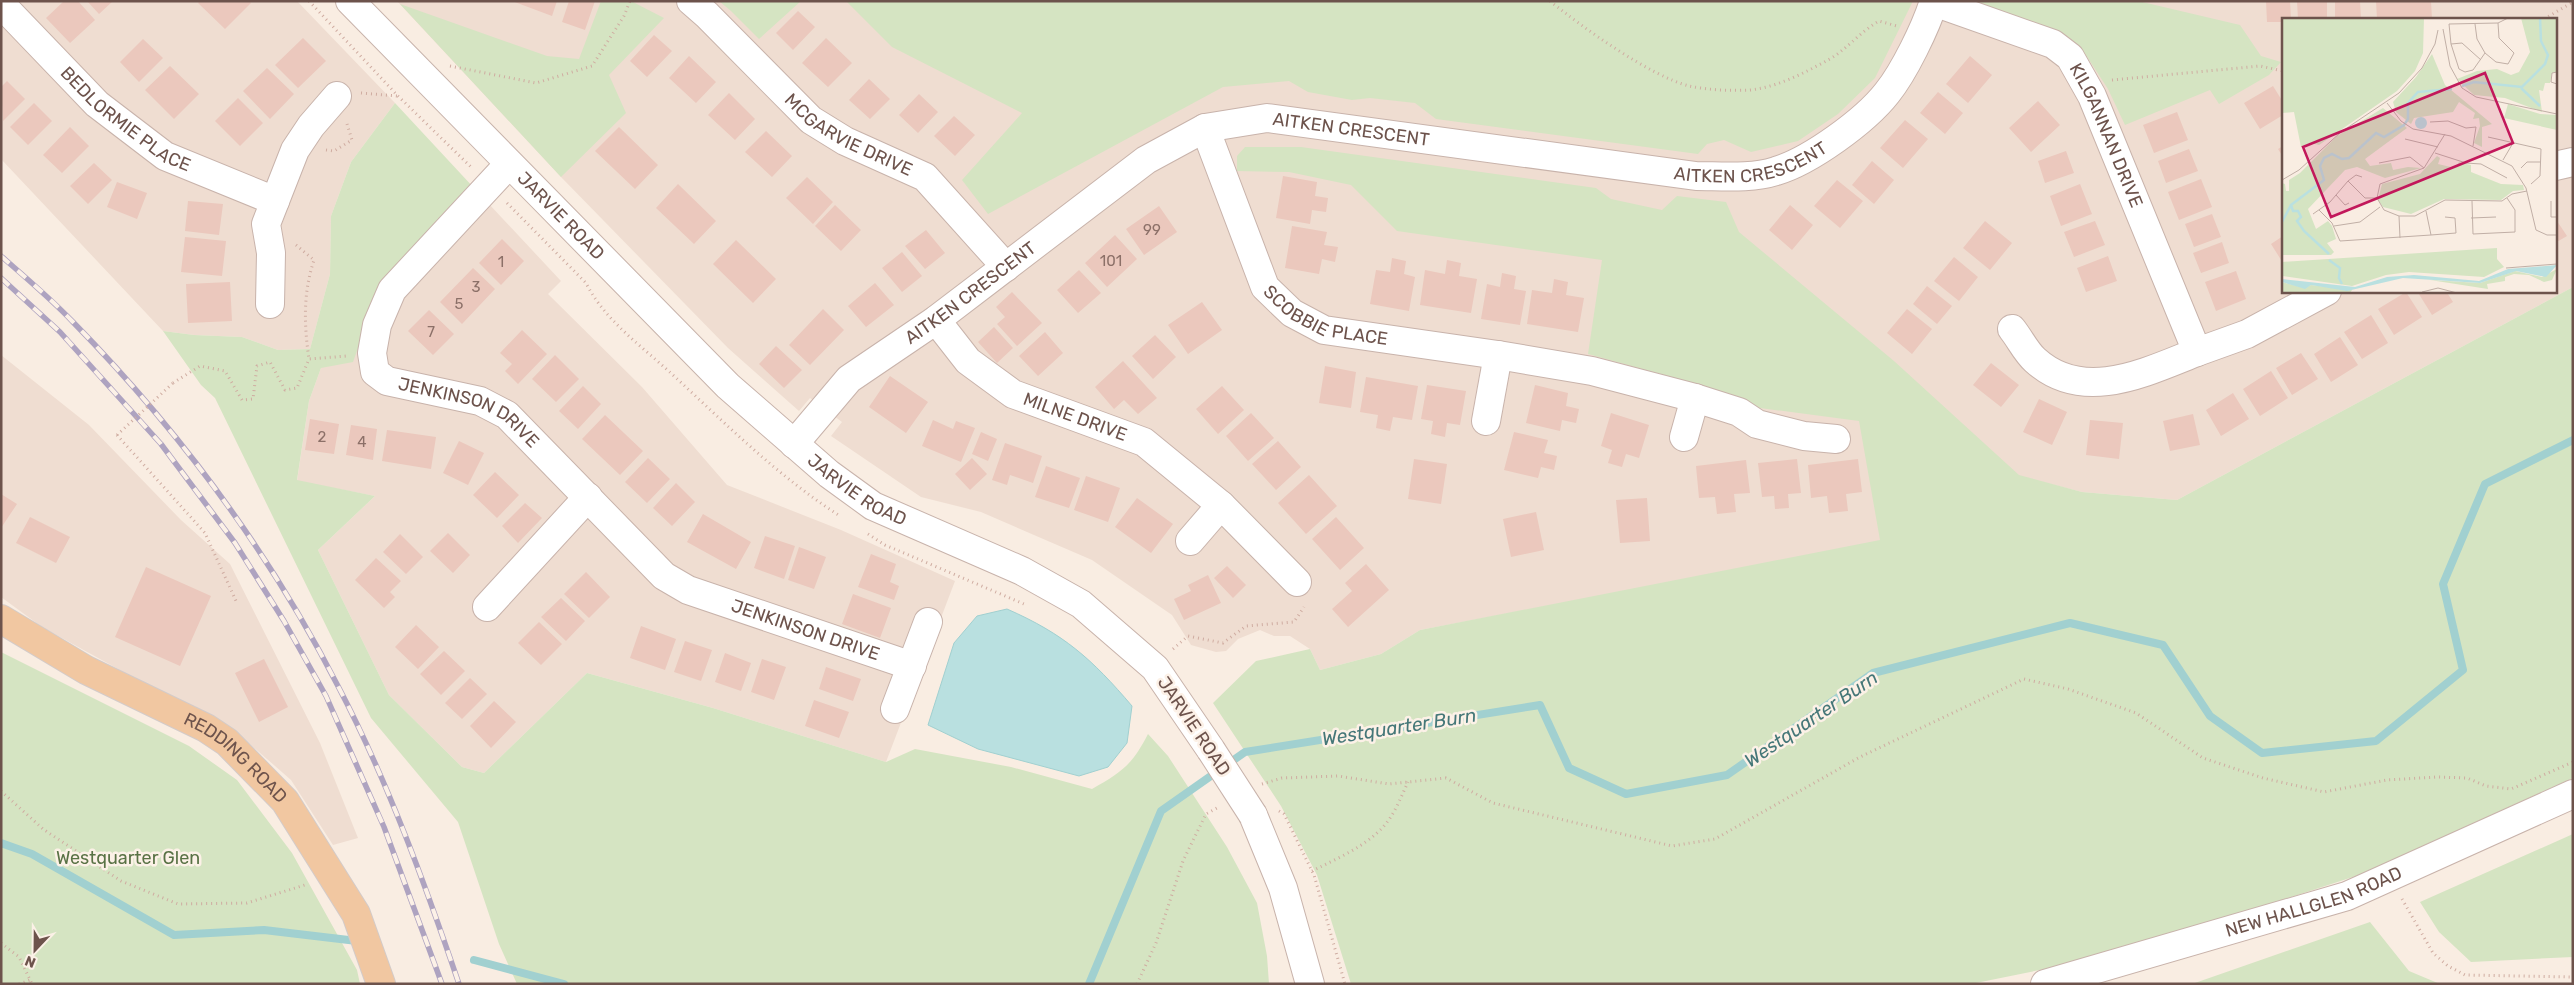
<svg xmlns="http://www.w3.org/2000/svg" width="2574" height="985" viewBox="0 0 2574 985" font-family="Rubik,sans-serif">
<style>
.residential{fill:#efddd1;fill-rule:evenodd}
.green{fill:#d5e4c2}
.water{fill:#b9e0e0;stroke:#a1d0d0}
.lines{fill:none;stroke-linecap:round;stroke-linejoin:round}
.stream{stroke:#a1d0d0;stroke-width:8}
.building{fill:#ebc8bd}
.minor-casing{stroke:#c8b3ab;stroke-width:30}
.major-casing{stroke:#d3cbc9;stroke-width:30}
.path{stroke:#cfaca1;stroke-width:3;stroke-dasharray:1 4;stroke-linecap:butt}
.minor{stroke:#fff;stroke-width:28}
.major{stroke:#f1c7a1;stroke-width:28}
.rail-casing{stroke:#aea3c0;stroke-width:5.5}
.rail{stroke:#fcf1e7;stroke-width:4;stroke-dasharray:11;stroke-linecap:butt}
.minor-bridge-casing{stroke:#c8b3ab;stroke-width:30;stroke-linecap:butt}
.path-bridge{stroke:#cfaca1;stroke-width:3;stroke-dasharray:1 4;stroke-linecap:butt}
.minor-bridge{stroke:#fff;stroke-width:28}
.labels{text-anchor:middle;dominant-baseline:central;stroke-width:5;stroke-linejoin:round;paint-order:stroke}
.number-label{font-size:15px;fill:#8c7068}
.street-label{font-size:18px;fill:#6d534c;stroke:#fcf1e7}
.park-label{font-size:18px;fill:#597245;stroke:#fcf1e7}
.water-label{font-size:19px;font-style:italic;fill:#457778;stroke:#fcf1e7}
.inset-river{fill:none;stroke:#b9e0e0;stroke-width:2.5}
.inset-road{fill:none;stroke:#c1afa6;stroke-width:1}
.view{fill:#c2185b;fill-opacity:0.15;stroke:#c2185b;stroke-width:2.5}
.inset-edge{fill:none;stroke:#6d534c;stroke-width:2.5}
</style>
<rect width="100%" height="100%" fill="#f9ede2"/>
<path class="residential" d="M1,1h296l98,102 -44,59 -20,54 -1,58 -20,75 -32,1 -36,-13 -48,-2 -31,-4 -162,-172z
M397,1h2176v286l-396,213 -95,-8 -63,-16 26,36 -625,118 -39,24 -61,16 -10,-21 -20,-13h-16l-14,-6 -22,9 -12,12 -10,1 -25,-7 -19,-30 -80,-55 -111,-48 -60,-15 -90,-61 11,-14 -32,-24 -11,13 -71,-63 -167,-171zM2283,19h272v272h-272z
M474,188l87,93 -13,13 94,93 85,98 114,45 114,51 -69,181 -173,-54 -126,-35 -103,100 -22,-6 -73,-72 -71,-145 57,-54 -78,-15 12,-80 12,-33 47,-48z
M1,355l88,70 92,95 49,44 90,179 38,95 -25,7 -42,-65 -48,-42 -201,-111 -41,-30z"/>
<path class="green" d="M601,1h30l33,17 -55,57 17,38 -65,64 -161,-173 147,52 32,3z
M719,1h82l-42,38 -28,-28z
M846,1h1067l-38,77 -37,36 -40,27 -47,11 -27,-12 -17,4 -9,10 -262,-35 -21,-16 -45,-5 -18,2 -44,-8 -19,-11 -66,6 -235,127 -26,-34 60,-67 -130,-66z
M1959,1h179l102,24 21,31 20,6 -12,13 -50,29 -9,-14 -85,35 -17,-36 -28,-43 -62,-26z
M395,103l79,85 -106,132 -15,42 -32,6 -12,33 -12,79 78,16 -57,54 71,145 73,72 22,6 103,-100 126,35 173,54 29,-13 96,18 81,22c30,-17 40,-24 56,-55l20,22 59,91 30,56 10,53 2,28h-752l-18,-40 -41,-122 -87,-104 -156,-320 -14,-13 -38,-54 31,4 48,2 36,13 32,-1 20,-75 1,-58 20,-54z
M1245,147h56l295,41 15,11 51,11 15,-14 49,6 13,30 155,129 125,114 63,17 95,8 396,-213v491l-211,96 -253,82 -138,28h-620l-34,-109 -36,-69 -68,-103 43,-42 54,-12 10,21 61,-16 39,-24 460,-90 -21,-119 -99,-13 -60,-23 -112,-31 14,-94 -205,-29 -46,-46 -62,-13 -52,-1v-15z
M1,652l188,94 48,34 55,73 65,117 3,14h-359z
M2573,834v123l-102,5 -32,-30 -19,-30z
M2370,922l39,49 31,13h-248z"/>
<path class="water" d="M1007,609c57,25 85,50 125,97l-5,37 -19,24 -29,9 -101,-27 -50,-24 26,-82 23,-27z"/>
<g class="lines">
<path class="stream" d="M1,843l31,11 142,81 90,-5 93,11
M474,960l90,24
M1089,984l72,-173 84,-59 295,-47 29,63 57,26 101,-19 146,-102 197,-50 93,22 47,71 52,37 114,-12 87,-71 -20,-86 42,-100 88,-44"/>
</g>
<path class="building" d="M64,1h14l17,19 -25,23 -24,-25z
M87,1h26l-14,13z
M200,1h49l2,2 -26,26 -27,-26z
M512,1h45l-5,15z
M569,1h26l-10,29 -23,-8z
M2266,1h24l1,18h-8v3h-16z
M2297,1h30v18h-29z
M2335,1h25l1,18h-26z
M2376,1h55l1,18h-55z
M798,11l17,16 -22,23 -17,-17z
M654,35l18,16 -25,26 -17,-16z
M303,38l23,23 -28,27 -23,-23z
M826,38l26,25 -24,24 -26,-24z
M143,39l20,19 -24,24 -19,-20z
M689,56l27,26 -20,21 -27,-25z
M1970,56l22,19 -24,28 -22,-19z
M170,66l29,28 -25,25 -29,-29z
M267,68l27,26 -24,25 -27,-28z
M869,79l21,20 -20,20 -21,-19z
M7,81l18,18 -22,22 -2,-34z
M2273,86l10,16v13l-23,14 -16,-26z
M1938,92l25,21 -18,21 -25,-21z
M729,93l26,26 -20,21 -27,-25z
M919,94l19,18 -20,21 -19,-18z
M238,98l25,25 -23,23 -25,-25z
M2038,101l22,24 -29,27 -22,-24z
M34,103l18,18 -24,24 -18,-18z
M2177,112l11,28 -34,13 -11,-28z
M2555,114l3,12h-3z
M954,116l21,19 -20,21 -21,-20z
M1905,120l23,19 -25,29 -23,-20z
M70,127l19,19 -27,27 -19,-18z
M619,127l39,38 -23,24 -40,-38z
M766,131l26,25 -20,21 -27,-25z
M2283,146v11l-5,-8z
M2189,149l9,22 -32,12 -8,-22z
M2066,151l8,22 -29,10 -7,-22z
M1872,161l22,19 -20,24 -22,-19z
M94,163l18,17 -24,24 -18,-18z
M1283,176l34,6 -2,14 13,2 -2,14 -14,-2 -2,14 -34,-6z
M807,177l26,25 -20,22 -27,-26z
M2201,179l11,28 -33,13 -11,-28z
M1837,180l26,21 -23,27 -26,-22z
M117,182l30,11 -10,26 -30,-12z
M678,184l38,37 -22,23 -38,-36z
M2080,184l12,30 -31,12 -11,-30z
M188,201l35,3 -4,31 -34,-4z
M835,205l26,25 -20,21 -26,-25z
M1790,205l23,20 -21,25 -23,-20z
M1159,206l18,26 -33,23 -18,-26z
M2212,214l9,23 -27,10 -9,-23z
M2555,218l12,18 -12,7z
M1985,221l27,22 -22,27 -27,-22z
M2095,221l10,24 -31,12 -10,-25z
M1292,226l35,6 -3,13 14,2 -3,15 -13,-3 -3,15 -34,-6z
M926,230l19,23 -20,16 -20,-23z
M1115,235l22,24 -30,28 -22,-24z
M2283,236v27l-12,-19z
M185,237l41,4 -4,35 -41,-4z
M502,239l22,22 -23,24 -22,-22z
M736,240l40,39 -23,24 -40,-39z
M2222,242l7,21 -28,10 -8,-20z
M902,252l20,24 -20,16 -20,-24z
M2108,256l9,25 -31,11 -9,-24z
M1954,257l24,20 -19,24 -25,-20z
M1392,258l14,3 -2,13 11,3 -6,34 -39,-7 6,-34 14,2z
M1447,260l14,3 -2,13 18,3 -6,34 -51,-8 5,-35 20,4z
M473,268l22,21 -33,35 -22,-22z
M1079,270l22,23 -23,20 -21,-23z
M2236,271l10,28 -30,12 -11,-29z
M1502,273l14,3 -2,13 12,2 -6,34 -39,-6 6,-35 13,3z
M1554,279l14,3 -2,13 18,3 -6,34 -51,-8 5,-34 20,3z
M230,282l2,39 -44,2 -2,-39z
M875,283l19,22 -28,22 -18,-21z
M1927,286l25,20 -15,18 -24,-20z
M2417,291h29l7,11 -21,13z
M1012,292l30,31 -25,23 -20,-22 8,-7 -9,-10z
M2406,292l16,25 -28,18 -16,-26z
M1202,302l20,28 -34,24 -20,-29z
M823,309l21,21 -34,35 -21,-20z
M1907,309l25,20 -20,25 -25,-21z
M429,310l25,24 -21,21 -25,-24z
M2371,315l17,28 -26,16 -18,-27z
M994,327l19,21 -16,15 -19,-21z
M522,330l25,24 -29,30 -13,-13 7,-7 -12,-11z
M1045,332l18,21 -25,23 -19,-20z
M1155,335l21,22 -23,22 -21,-23z
M2340,337l18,28 -27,17 -17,-28z
M776,346l26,24 -18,18 -25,-24z
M2301,353l17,26 -26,16 -16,-27z
M555,355l24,24 -23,23 -24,-23z
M1123,361l34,37 -19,16 -14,-14 -10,9 -19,-22z
M1991,363l28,22 -18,22 -28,-22z
M1325,366l31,6 -5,36 -32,-5z
M2271,371l17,27 -28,18 -17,-27z
M890,376l38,26 -22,31 -37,-26z
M1366,377l52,9 -6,34 -19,-3 -3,14 -14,-3 2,-13 -18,-3z
M1427,385l39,6 -6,34 -13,-2 -2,14 -14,-3 2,-13 -12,-2z
M1535,385l33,8 -2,13 13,3 -3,14 -14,-3 -2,11 -34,-8z
M583,386l18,18 -23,25 -19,-18z
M1222,386l22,24 -26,24 -22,-25z
M2233,393l16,26 -28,17 -15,-26z
M2039,399l28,13 -15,33 -29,-13z
M1251,413l23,25 -26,23 -22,-25z
M1611,413l38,12 -10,33 -13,-4 -4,13 -14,-4 4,-13 -11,-4z
M2193,414l7,31 -30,6 -7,-30z
M605,415l38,36 -23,24 -38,-36z
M310,419l29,5 -5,30 -29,-4z
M933,420l20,9 3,-8 19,7 -14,34 -39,-16z
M2090,420l33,3 -4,36 -33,-4z
M351,425l26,4 -4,31 -27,-5z
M387,430l49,7 -5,32 -49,-8z
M981,432l16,7 -9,22 -16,-7z
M1514,432l34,8 -4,13 13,3 -3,14 -13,-3 -3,11 -34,-8z
M459,441l25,12 -16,32 -25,-12z
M1278,441l23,26 -25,23 -24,-26z
M1005,443l37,13 -9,27 -23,-8 -3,10 -15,-5z
M648,458l22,21 -23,24 -22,-21z
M972,458l15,16 -17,16 -15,-16z
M1414,459l33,5 -6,40 -33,-5z
M1797,459l4,34 -13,1 1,14 -14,1 -1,-13 -12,1 -4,-34z
M1858,459l4,33 -16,2 2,17 -19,2 -2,-17 -16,2 -3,-33z
M1746,460l4,33 -16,1 2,18 -19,2 -2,-17 -16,1 -3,-32z
M1046,466l34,12 -11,30 -34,-11z
M495,472l24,23 -22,23 -24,-23z
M1309,475l28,31 -31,28 -28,-31z
M1086,476l34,12 -12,34 -34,-12z
M676,483l19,19 -23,24 -19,-18z
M1,494l16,10 -16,24z
M1137,498l36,26 -22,29 -36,-26z
M1647,498l3,43 -30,2 -4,-43z
M525,503l17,15 -24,25 -16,-17z
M1536,512l8,38 -33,7 -8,-38z
M703,514l48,28 -15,27 -49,-27z
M30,517l40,20 -14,26 -40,-20z
M1336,517l28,31 -24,22 -28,-31z
M448,533l22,22 -17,18 -23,-22z
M400,534l23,23 -17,17 -23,-22z
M765,536l30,10 -11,33 -30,-11z
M799,547l27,10 -12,32 -26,-9z
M871,554l25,10 -6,18 9,4 -5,14 -36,-13z
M376,558l25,23 -11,11 5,5 -11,11 -29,-28z
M1366,564l23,26 -41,37 -16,-18 20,-18 -7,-8z
M1227,566l19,19 -13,13 -19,-20z
M146,567l65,29 -31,70 -65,-29z
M586,572l24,25 -21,21 -25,-24z
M1208,575l13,28 -37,17 -10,-21 17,-8 -3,-6z
M853,594l38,14 -11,30 -38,-14z
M561,598l24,23 -19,20 -25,-24z
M539,622l23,22 -21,21 -23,-22z
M416,625l23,22 -21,22 -23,-22z
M641,626l35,13 -11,31 -35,-12z
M685,641l27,9 -11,31 -27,-9z
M444,651l21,20 -24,24 -21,-21z
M725,653l26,10 -10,28 -26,-9z
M264,659l24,48 -29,15 -24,-49z
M762,659l24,8 -12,33 -23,-8z
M826,667l35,12 -8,22 -34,-12z
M470,678l17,16 -25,25 -17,-16z
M814,700l35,12 -10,26 -34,-12z
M494,701l22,21 -25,26 -21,-22z"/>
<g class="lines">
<g class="minor-casing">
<g id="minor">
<path id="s1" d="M350,1l378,385 101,88 44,32 149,65 59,33 74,64 56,82"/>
<path id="s2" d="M691,1l16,14 104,105 34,21 80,36 81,90"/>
<path id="s3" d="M1934,2l119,42 17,13 22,39 105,256 50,-18 80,-43"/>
<path id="s4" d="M1,4l96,100 68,52 110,45"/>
<path id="s5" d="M1205,128l60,159 27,26 32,17 174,25 94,16 103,27 44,14 18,12 47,12 32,3"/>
<path id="s6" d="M509,164l-117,126 -15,35 -5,28 3,19 12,9 93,20 27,14 157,161 24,14 224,76"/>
<path d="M2555,166l18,-4"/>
<path d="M270,304l1,-51 -5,-29 29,-74 16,-24 26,-30"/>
<path id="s7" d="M936,320l32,41 45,33 131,48 77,63 76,77"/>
<path d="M2012,329c8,10 14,23 23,31 48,44 111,12 162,-8"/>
<path d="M1486,421l12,-66"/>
<path d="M1684,437l11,-39"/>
<path id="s8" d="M794,444l55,-65 87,-59 210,-160 59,-32 62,-10 429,58c25,0 55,3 80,-5 34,-10 89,-50 111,-78 17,-21 39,-66 47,-92"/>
<path d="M1190,541l31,-36"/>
<path d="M487,607l101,-110"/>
<path d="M895,709l33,-87"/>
<path d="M1253,815l30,73 27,96"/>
<path id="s9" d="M2045,984l302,-88 226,-102"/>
</g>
</g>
<g class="major-casing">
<g id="major">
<path id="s10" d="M1,619l85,51 120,58 21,14 58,59 71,113 25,70"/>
</g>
</g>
<path class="path" d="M309,1l89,95 73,71
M1550,1c32,26 100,75 139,85 19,4 42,5 61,4 28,-3 54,-17 78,-30 17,-9 32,-28 51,-39l18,5
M2544,19l29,-17
M450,66l86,17 56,-17 32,-50 6,-15
M2112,80l148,-14 23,5
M361,93l36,3
M326,150l8,1 18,-11 -5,-16
M507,203l79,80c19,38 57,64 88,93 53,49 105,101 166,140
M296,245l18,15c-11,33 -10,65 -5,99
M173,383l27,-17 25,5 17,29 11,-1 4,-33 13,-4 15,28 12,-2 12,-29 38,-3
M117,435l88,98 32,70
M868,534l17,11 139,59
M1173,649l15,-13 35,7 23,-17 48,-4 10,-15
M1262,784l20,-6 56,-2 51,8 57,-6 47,25 179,43 43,-7 145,-82 164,-78 44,10 68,24 67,45 60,20 61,14 63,-12 50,-3 30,1 19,8 25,3 62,-27
M1,791l42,38 78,52 57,23 69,-1 61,-19
M1279,811l5,3 30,61 31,109
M1312,871c22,-11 48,-22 66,-39 15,-13 22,-33 30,-50
M2402,899l31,54 15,13 17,9 108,2
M1,943l18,14 13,27
M19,984l11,-4
M1137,984l19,-41 27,-82 23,-47 11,-6"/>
<use href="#minor" class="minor"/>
<use href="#major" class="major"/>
<g class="rail-casing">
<path id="rail" d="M1,256c24,21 49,42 71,65 106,108 198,232 267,367 49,94 86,196 120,296
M1,278l59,54 101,112 74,99 49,78 42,75 58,131 58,157"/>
</g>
<use href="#rail" class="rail"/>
<g class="minor-bridge-casing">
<path id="minor-bridge" d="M1211,750l42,65"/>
</g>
<path class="path-bridge" d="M117,435l56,-52"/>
<use href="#minor-bridge" class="minor-bridge"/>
</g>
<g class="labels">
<g class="number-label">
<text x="1152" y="230">99</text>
<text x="1111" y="261">101</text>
<text x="501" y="262">1</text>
<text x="476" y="287">3</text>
<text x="459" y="304">5</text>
<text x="431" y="332">7</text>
<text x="322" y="437">2</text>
<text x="362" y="442">4</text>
</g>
<g class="street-label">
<text stroke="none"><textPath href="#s4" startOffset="171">BEDLORMIE PLACE</textPath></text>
<text stroke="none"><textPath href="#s8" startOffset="669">AITKEN CRESCENT</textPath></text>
<text stroke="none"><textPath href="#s2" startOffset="209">MCGARVIE DRIVE</textPath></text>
<text stroke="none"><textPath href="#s3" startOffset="234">KILGANNAN DRIVE</textPath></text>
<text stroke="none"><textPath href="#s8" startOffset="1074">AITKEN CRESCENT</textPath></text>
<text stroke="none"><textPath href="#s1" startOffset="301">JARVIE ROAD</textPath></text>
<text stroke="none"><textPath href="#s8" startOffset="234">AITKEN CRESCENT</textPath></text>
<text stroke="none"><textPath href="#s5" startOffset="240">SCOBBIE PLACE</textPath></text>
<text stroke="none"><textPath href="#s6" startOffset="362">JENKINSON DRIVE</textPath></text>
<text stroke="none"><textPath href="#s7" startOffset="174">MILNE DRIVE</textPath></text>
<text stroke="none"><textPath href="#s1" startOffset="706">JARVIE ROAD</textPath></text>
<text stroke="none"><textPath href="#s6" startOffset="775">JENKINSON DRIVE</textPath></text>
<text transform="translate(1194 726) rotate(56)">JARVIE ROAD</text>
<text stroke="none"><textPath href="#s10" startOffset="274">REDDING ROAD</textPath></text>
<text stroke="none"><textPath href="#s9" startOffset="281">NEW HALLGLEN ROAD</textPath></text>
</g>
<g class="park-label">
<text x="128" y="858">Westquarter Glen</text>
</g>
<g class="water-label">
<text transform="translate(1811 719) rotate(-34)">Westquarter Burn</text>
<text transform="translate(1399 727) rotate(-9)">Westquarter Burn</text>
</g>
</g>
<g transform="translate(2282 18)">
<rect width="275" height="275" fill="#f9ede2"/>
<path d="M0,0h142l-1,35 -8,18 -18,20 -78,54 -8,-2 -10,4 -7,-35 -12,1zM239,0h36l-1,54 -4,1 -2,10h-5l-2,8 -4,-1 3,22 -37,-14 -31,-3 -17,-16 20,-8 20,-2 14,6 8,-3 11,-20zM150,36l13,31 47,39 -10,3v20l-8,-4 6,-17 -1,-8 -6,1 2,-6 -16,-11 -6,10 -39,6 -3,6 -15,-12 -3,-10 23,-25zM226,86l32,10 17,1v15l-53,-12zM101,90l24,20 -42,31 5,7 21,-3 2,7 15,-3 13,1 -36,10 -28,-11 -12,3 -37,39 8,20 12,-8 4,5 4,13 -9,4 7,9 -3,3h-49v-72l3,1 1,7h3v-11l11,-7 37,-37zM155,138l3,2 -2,6 17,4 4,-6 12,3v7l30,12 22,1 1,5 -11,1 -12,9 -57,-1 -33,15 -28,-7 -5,-7 4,-16 38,-10zM215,230v11l7,8 -20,10 -75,-5 -23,3 -34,11 -70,-10v-14zM275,251l-5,11 -8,2 -15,-7 -15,-1 -9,3v4l-18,3 1,5 -58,-9 50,3 35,-12 27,6zM0,264l22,6 7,-3 41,5 -2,3h-68z" fill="#d5e4c2"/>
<path d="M133 105a6 6 0 1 1 12 0a6 6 0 1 1-12 0ZM275,247l-11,12 -30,-6 -36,12 -77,-5 -56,13 -36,-6 -6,4 -23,-7v-3l73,8 32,-10 27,-2 65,6 29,-12z" fill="#b9e0e0"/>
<path class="inset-river" d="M180,68l12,-4 48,5 23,-23 3,-9 -7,-14 -1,-23M239,70l19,18M0,204l9,-17M47,236l-25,-23 -7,-10 4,-4 -3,-6h-5l-2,-6 33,-25 -4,-14 4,-8 8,-4 10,5 7,-1 27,-25 8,4 20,-12 4,-6v-16l10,-11 34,-3M47,242l11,8 -1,10 3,6"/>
<path class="inset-road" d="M193,6l2,15 8,14 11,9 12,2 6,-11 -15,-15 -1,-15M161,11l7,37 12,22 14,9 81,17M169,26l11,-1 19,17M203,35l-12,17 -8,2 -6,-3 -8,-25 -2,-20 49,-1 10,-5M275,54l-5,1 -1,9 6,2M105,85l14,18 12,8 38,7 61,30 14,22 10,42 11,5h10M148,104l18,-1 18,7 10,-1 -3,19M163,116l-21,34 -44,16 -3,14 7,12 15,6h16l30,-16 57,1 10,-7 15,-3M206,119l53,12 -1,27 -9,8M123,121l33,8M153,135l31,10 15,1 26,14M221,142l10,-17M97,145l31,-6 14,11M239,150l6,-6h14M0,162l17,-10 42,-38 58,-39 23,-25 13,-24 3,-14M66,163l8,-6 6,2M54,177l9,10 4,-2M190,183l1,33 42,-2v-22l-8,-12M269,183v16h6M37,192l13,13 8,18 91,-6 -5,-24M31,196l17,-12 18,-21 17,17h12M117,198l1,22M189,200l25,-1M52,208l26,-4 20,-15M149,217l25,-2 -1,-15 -10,-1M224,250l51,-4M140,274l16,-4 19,5"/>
<path class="view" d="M203,55l28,70 -182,74 -28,-70z"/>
<rect width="275" height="275" class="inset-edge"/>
</g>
<rect width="2574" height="985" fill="none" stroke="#6d534c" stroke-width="5"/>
<g transform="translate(35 950) rotate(202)" stroke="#fcf1e7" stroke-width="4" paint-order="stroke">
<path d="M0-4L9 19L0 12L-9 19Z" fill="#6d534c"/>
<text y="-8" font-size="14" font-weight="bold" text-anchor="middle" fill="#6d534c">N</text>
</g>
</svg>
